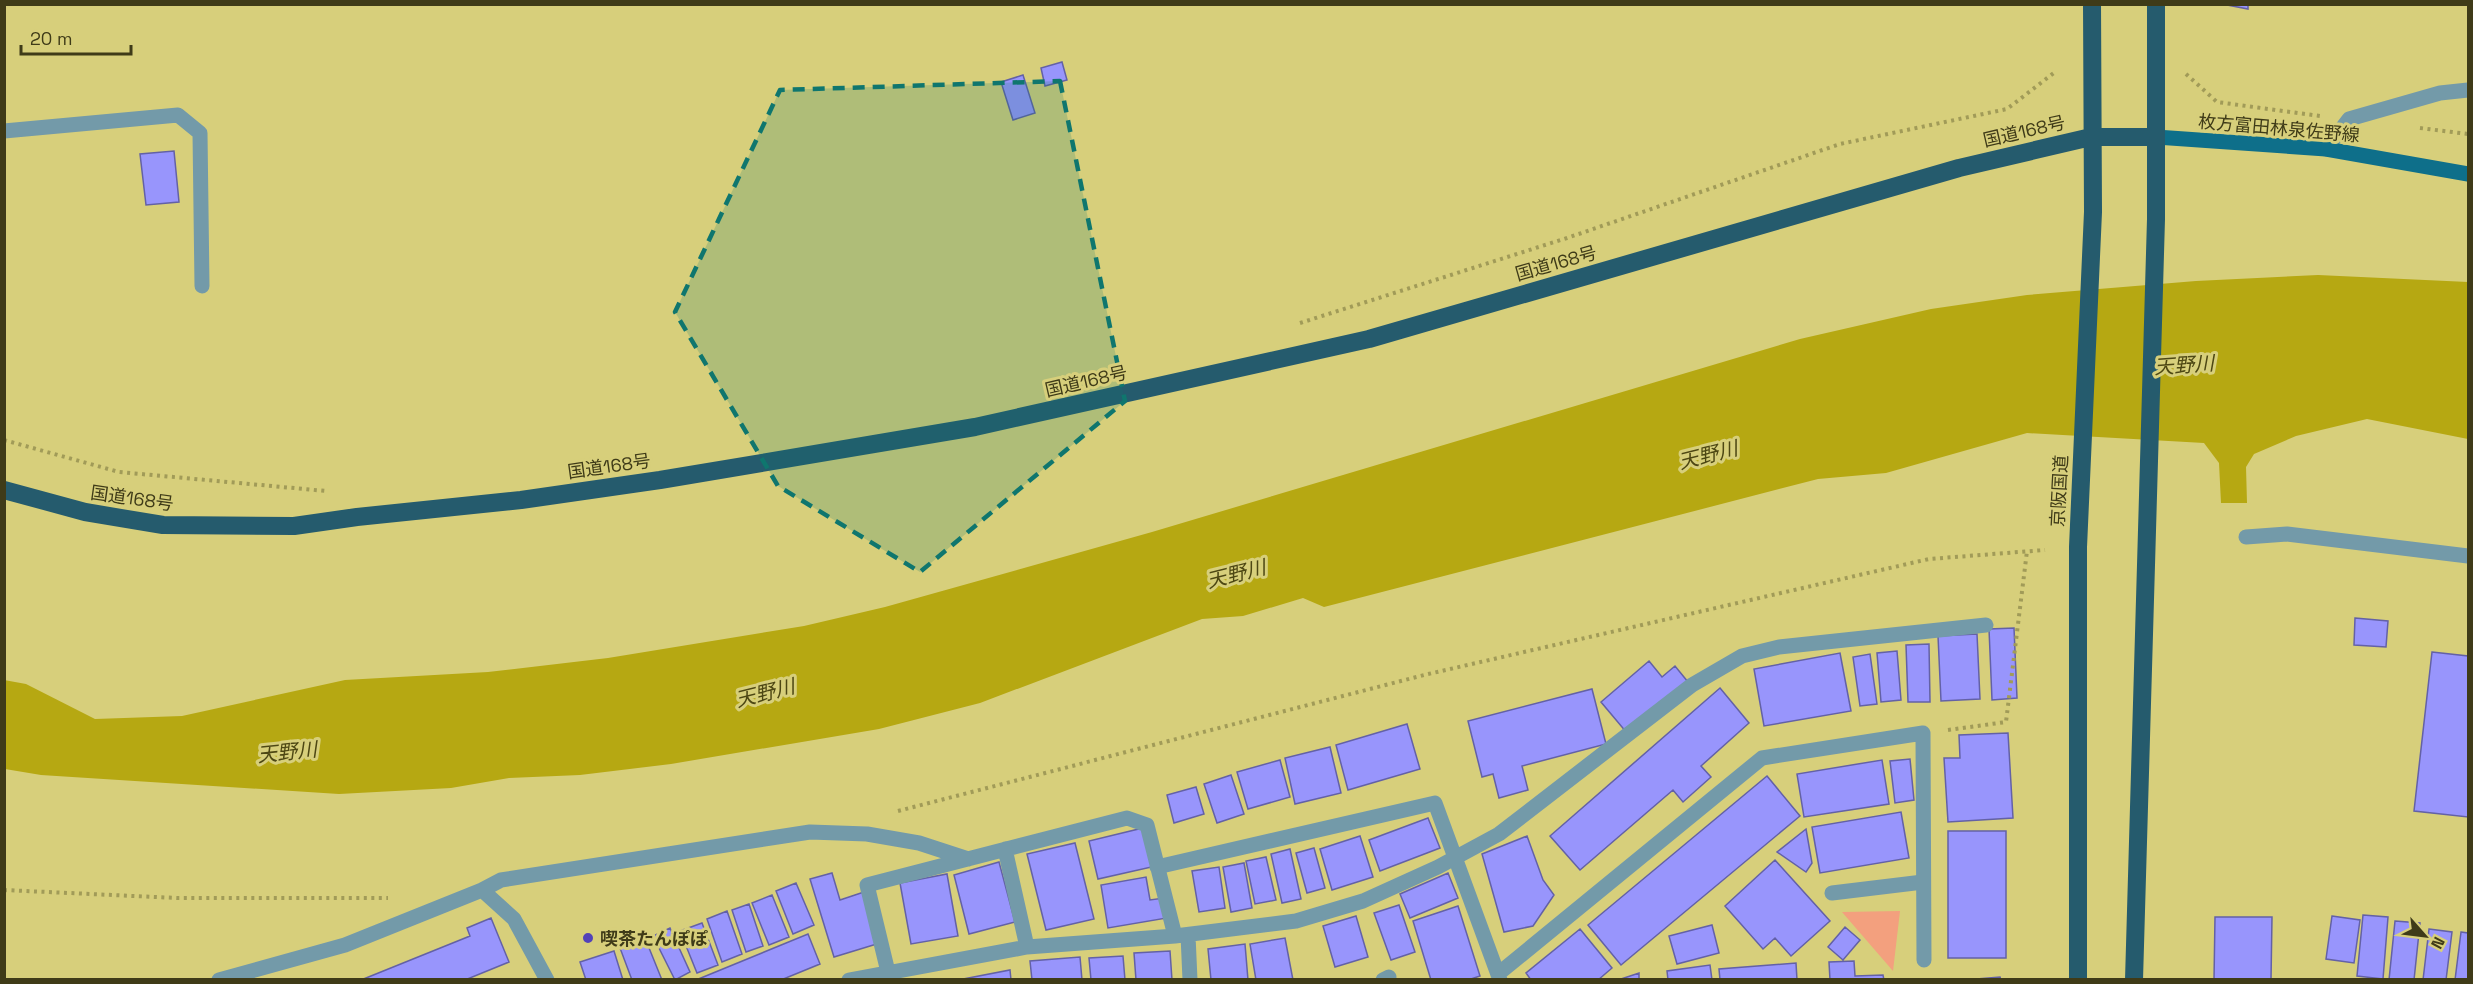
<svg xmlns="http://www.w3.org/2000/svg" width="2473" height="984" viewBox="0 0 2473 984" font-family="'Space Grotesk','Noto Sans JP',sans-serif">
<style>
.green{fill:#f3a07e}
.water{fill:#b6a812}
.building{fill:#9895fc;stroke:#6361a6;stroke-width:1.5}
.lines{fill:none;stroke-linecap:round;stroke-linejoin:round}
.path{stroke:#a19b58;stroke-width:4;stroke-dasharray:3 4.5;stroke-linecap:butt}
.minor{stroke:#739aa9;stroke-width:15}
.major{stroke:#0e6f8a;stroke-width:15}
.highway{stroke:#255b6d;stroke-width:18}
.marked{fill:#0f766e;fill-opacity:0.2;stroke:#0f766e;stroke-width:4.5;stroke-dasharray:12 8;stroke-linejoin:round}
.poi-dot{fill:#5242b9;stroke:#d7cf7b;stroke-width:2}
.labels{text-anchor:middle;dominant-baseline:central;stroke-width:6;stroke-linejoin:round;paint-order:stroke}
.street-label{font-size:18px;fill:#3f3b18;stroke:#d7cf7b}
.poi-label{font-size:18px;font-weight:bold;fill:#3f3b18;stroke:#d7cf7b;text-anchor:start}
.water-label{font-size:20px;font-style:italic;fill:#4d4713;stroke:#d7cf7b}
</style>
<rect width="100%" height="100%" fill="#d7cf7b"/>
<path class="green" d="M1900,911l-7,60 -51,-59z"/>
<path class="water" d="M2318,275l150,7v157l-101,-20 -71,17 -42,18 -8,13 1,36h-26l-2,-40 -15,-20 -177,-10 -141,40 -68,6 -494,128 -21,-9 -60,18 -41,3 -222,84 -101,26 -208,35 -91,11 -71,3 -58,10 -112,6 -298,-19 -36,-6 -1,-89 22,4 69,35 87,-3 163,-36 143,-8 120,-14 196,-32 81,-19 267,-75 648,-193 131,-30 96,-14 169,-14z"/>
<path class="building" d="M2222,4h26v5z
M1062,62l5,18 -22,6 -4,-18z
M1023,75l12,38 -22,7 -12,-38z
M174,151l5,51 -33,3 -6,-51z
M2355,618l33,3 -2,26 -32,-2z
M2014,628l3,70 -25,2 -3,-71z
M1977,634l3,65 -39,2 -3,-65z
M1929,644l1,58h-22l-2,-57z
M1897,651l4,49 -20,2 -4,-49z
M2432,652l36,4v161l-54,-6z
M1840,653l11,58 -87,15 -10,-57z
M1870,654l7,50 -17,2 -7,-49z
M1649,661l13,16 13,-11 13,16 -61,51 -26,-31z
M1720,688l29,35 -48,43 10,11 -28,25 -10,-12 -93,80 -30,-34z
M1592,689l14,55 -84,22 6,24 -29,8 -6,-24 -11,3 -14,-56z
M1407,724l13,45 -72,21 -12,-45z
M2008,733l5,85 -65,4 -4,-64h16l-1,-23z
M1330,747l11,46 -46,11 -10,-46z
M1910,759l4,41 -19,3 -5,-42z
M1280,760l10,37 -42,12 -11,-37z
M1882,760l7,44 -85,13 -7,-43z
M1231,775l13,39 -27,9 -13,-39z
M1767,776l33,40 -179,149 -33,-40z
M1196,787l8,27 -30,9 -7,-28z
M1901,812l8,46 -89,15 -8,-46z
M1428,818l12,30 -60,23 -11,-31z
M1147,827l9,39 -58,13 -9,-38z
M1806,829l6,34 -6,9 -29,-20z
M1948,831h58v127h-58z
M1360,836l13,41 -41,13 -12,-41z
M1527,836l16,44 11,15 -21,31 -29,6 -22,-78z
M1075,843l19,76 -48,11 -19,-76z
M1314,848l11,40 -18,5 -11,-40z
M1290,849l11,50 -19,4 -11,-49z
M1266,857l10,43 -21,4 -9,-43z
M1775,860l55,61 -39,35 -16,-18 -12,11 -38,-43z
M999,862l16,60 -46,12 -15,-59z
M1244,863l8,45 -21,4 -8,-45z
M1219,867l6,41 -26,4 -7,-41z
M832,873l8,27 24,-8 16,51 -46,14 -24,-78z
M1448,873l10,25 -48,20 -10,-24z
M947,874l11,62 -47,8 -11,-61z
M1146,877l4,23 14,-2 3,20 -59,10 -7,-43z
M796,883l18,42 -21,9 -17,-43z
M772,895l17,42 -20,8 -17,-42z
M749,904l14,42 -17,6 -14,-42z
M1399,905l16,47 -24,8 -17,-47z
M1458,906l22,70 -12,4h-37l-18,-59z
M727,911l15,43 -20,8 -15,-43z
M2363,915l25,2 -5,62 -26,-3z
M1356,916l12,41 -33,10 -12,-41z
M2332,916l28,4 -6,43 -28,-4z
M2215,917h57l-1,63h-57z
M491,918l18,44 -44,18h-104l109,-44 -3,-8z
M2395,921l25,2 -6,57h-25z
M702,923l16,42 -21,8 -17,-42z
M1712,925l7,28 -42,11 -8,-28z
M1845,927l15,13 -17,20 -15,-13z
M670,928l20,44 -15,8 -22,-44z
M1580,929l32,39 -14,12h-67l-5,-7z
M2429,929l23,3 -6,48h-23z
M2461,932l7,1v47h-13z
M808,934l12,30 -39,16h-85z
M645,938l17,42h-30l-12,-32z
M1285,938l8,42h-37l-6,-36z
M1245,944l3,36h-37l-3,-31z
M614,951l9,29h-37l-6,-18z
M1170,951l2,29h-36l-2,-27z
M1123,956l2,24h-34l-2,-22z
M1080,957l2,23h-50l-2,-19z
M1854,961l1,15 28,-1 1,5h-54l-1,-18z
M1796,963l1,17h-77l-1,-11z
M1710,965l2,15h-44l-1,-9z
M1010,970l1,10h-53z
M1639,973v7h-21z
M2000,977l1,3h-37z"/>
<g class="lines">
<path class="path" d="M2186,74l31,28 103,14
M2420,128l48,6
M1300,323l267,-85 273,-94 167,-35 48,-37
M4,440l115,32 207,19
M1948,730l58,-8 21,-171
M898,811l526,-136 505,-116 116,-9
M4,890l173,8h211"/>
<path class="minor" d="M4,131l174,-16 22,18 2,153
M2326,149l23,-30 91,-26 28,-3
M2246,537l41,-3 181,22
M1005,849l22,98
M1157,867l278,-64 65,177
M482,890l19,-10 309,-48 57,2 52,9 49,16
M1832,893l91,-11
M1188,935l2,45
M888,972l-21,-87 260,-67 20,7 28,111
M1498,974l264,-216 161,-25 1,227
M219,980l126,-35 137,-55 32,29 33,61
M849,980l178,-33 148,-11 121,-15 67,-20 75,-34 61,-33 193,-149 50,-29 37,-9 207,-22
M1383,980l6,-3"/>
<path class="major" d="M2156,137l170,12 142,25"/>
<path class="highway" d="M4,490l81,22 78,13 131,1 63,-9 164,-17 139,-20 315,-53 394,-88 590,-171 132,-31h65
M2078,980v-433l15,-335 -1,-208
M2134,980l22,-761v-215"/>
</g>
<path class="marked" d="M1060,81l65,320 -205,171 -142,-86 -103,-174 105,-222z"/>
<circle class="poi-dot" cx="588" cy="938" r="6"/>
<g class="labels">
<g class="street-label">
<text transform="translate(2279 128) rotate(5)">枚方富田林泉佐野線</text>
<text transform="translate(2024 131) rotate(-13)">国道168号</text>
<text transform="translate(1556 263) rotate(-16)">国道168号</text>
<text transform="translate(1086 381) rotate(-13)">国道168号</text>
<text transform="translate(609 466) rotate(-8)">国道168号</text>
<text transform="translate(2059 491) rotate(-87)">京阪国道</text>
<text transform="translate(132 498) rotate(8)">国道168号</text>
</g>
<g class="poi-label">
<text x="600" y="938">喫茶たんぽぽ</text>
</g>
<g class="water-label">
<text transform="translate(2184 365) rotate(-4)">天野川</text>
<text transform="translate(1708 455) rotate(-14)">天野川</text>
<text transform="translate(1236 574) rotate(-14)">天野川</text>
<text transform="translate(765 693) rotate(-14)">天野川</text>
<text transform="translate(287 752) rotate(-6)">天野川</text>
</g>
</g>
<rect width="2473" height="984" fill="none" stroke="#3f3b18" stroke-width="12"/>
<g transform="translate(2425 936) rotate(118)" stroke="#d7cf7b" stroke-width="4.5" paint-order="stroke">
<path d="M0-4.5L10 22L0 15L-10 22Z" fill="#3f3b18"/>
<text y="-9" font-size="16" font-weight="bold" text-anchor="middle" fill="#3f3b18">N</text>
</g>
<path d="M21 45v9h110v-9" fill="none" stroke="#3f3b18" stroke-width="3"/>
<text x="30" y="45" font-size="18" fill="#3f3b18" stroke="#d7cf7b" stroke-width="4.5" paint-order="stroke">20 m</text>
</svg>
